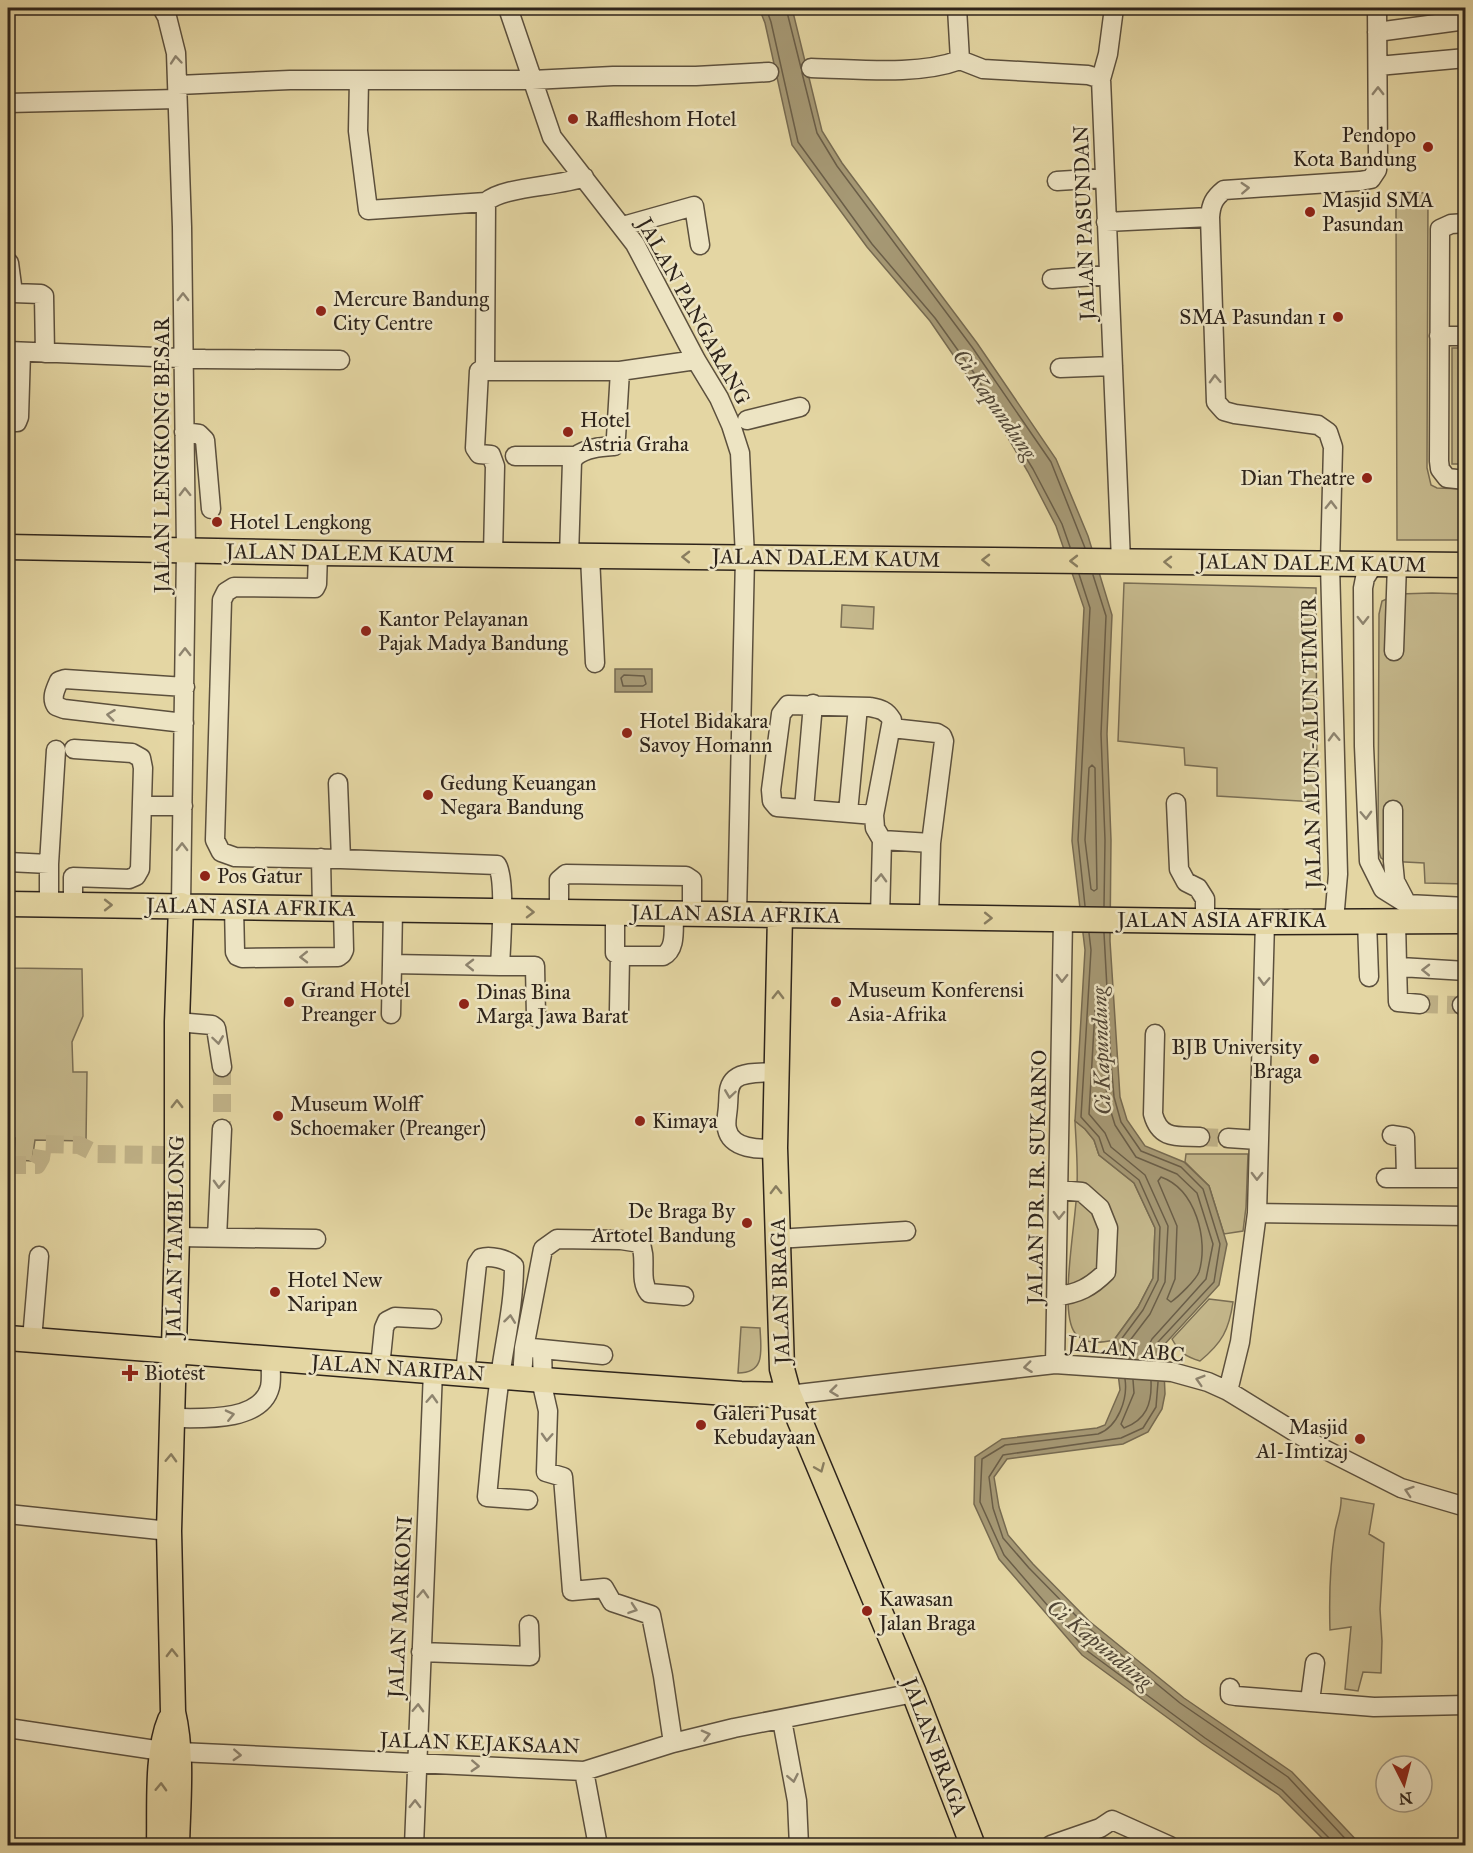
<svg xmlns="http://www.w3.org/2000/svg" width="1473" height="1853" viewBox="0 0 1473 1853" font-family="'IM FELL Great Primer',serif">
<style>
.green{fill:#c5b88c;stroke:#7a6e54;stroke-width:1.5}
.water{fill:#a69975;stroke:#766a51;stroke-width:1.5}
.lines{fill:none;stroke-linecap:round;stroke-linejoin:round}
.shore{stroke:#6a5e48;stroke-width:1.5}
.minor-tunnel{stroke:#c0b288;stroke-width:18;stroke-dasharray:18 9;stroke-linecap:butt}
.minor-casing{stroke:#5c503d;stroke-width:21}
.major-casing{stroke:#2e241b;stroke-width:27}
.minor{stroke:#ede4c3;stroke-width:18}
.major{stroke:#e4d6a3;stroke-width:24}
.oneway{stroke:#8e846f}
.oneway2{stroke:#897d5f}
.poi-dot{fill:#8f2418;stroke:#ede4c3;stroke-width:2}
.labels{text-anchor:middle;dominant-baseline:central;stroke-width:5;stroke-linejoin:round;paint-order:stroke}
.poi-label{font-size:21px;fill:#2e241b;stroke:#ede4c3;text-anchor:start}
.street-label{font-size:21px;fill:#2e241b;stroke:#ede4c3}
.water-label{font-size:22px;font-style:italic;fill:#524736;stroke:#ede4c3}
</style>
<rect width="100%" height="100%" fill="#e4d6a3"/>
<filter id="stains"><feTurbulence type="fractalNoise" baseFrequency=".00333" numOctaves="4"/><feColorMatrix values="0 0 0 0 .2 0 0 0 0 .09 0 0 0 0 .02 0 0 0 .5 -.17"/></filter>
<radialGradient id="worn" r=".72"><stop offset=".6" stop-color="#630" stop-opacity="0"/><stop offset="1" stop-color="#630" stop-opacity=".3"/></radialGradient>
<path class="green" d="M1390,192l38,1 -1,275 4,17 6,3 28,1v51h-68l-1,-332z
M1452,348h13v116h-13z
M1124,583l192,5 1,214 -100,-6v-28l-32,-3 -1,-17 -66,-7z
M1432,593l33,1v290l-40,-1 -1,-20 -38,-2 -5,-3 -3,-9 1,-235 3,-13 16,-7z
M842,605l32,2 -1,22 -32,-2z
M8,923l2,45 72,1 1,47 -11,26 1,30h14l-1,69 -51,-1 -3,21 -18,-1 1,-22 -7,-1z
M1075,1121l10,8 9,11 5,15 35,28 21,45 -2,50 -15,29 -24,33c-14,3 -29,5 -39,-7 -17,-22 2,-116 2,-147 1,-22 -1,-43 -2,-65z
M1186,1154h62l-2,53 -3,24 -19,3 -15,-48 -24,-24z
M1209,1299l24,3c-4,28 -11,41 -33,59 -14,-4 -21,-9 -28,-22z
M741,1327l19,1c1,22 6,45 -22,45z
M1341,1498l33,6 -5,30 15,9 -4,66 2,32 -1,32 -18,-1 -5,19 -13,-2 6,-62 -21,3c-1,-33 0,-67 5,-99 2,-11 7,-22 6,-33z"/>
<path class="water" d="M759,8h33l30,123 20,32 135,180 79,116 32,77 24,79 -5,119 4,106 -1,101 10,156 7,23 18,26 39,16 25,24 18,58 -8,41 -56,61 2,48 -3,15 -14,23 -25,12 -116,15 -13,18 5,30 9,28 25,29 56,57 95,77 108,74 69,73h-32l-50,-50 -77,-52 -120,-88 -83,-96 -25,-55 1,-47 27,-18 95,-11 8,-3 15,-35 -6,-50 24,-33 15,-29 2,-50 -21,-45 -35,-28 -5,-15 -9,-11 -10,-8 10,-171 -13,-109 12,-233 -28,-82 -28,-54 -31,-53 -67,-98 -63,-74 -75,-102 -27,-122z
M615,669h37v23h-37z"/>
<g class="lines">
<path class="shore" d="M766,8l5,14 27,120 74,102 63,74 37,52 61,99 29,55 8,23
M786,8l15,60
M802,73l15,60 20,33 135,181 79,115 34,86
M1079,574l11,34 -12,232 7,66
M1093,575l13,41 -5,118 4,106 -1,66
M624,675l20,1 2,8 -3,2h-20l-2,-8z
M1092,765l3,3 2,121 -3,2 -3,-2 -6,-49 4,-72z
M1089,933l2,17 -10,167 18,20 5,15 35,28 21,47 -2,53 -15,30 -23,31 2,17
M1104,933l7,130 3,34 7,25 20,29 40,16 22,22 17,55 -6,38 -56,60 -1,18
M1161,1177c34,12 48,62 38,95 -3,8 -21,25 -28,30l-4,-3 8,-20 2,-53 -19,-45z
M1130,1359l-2,-16 22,-29 15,-32 3,-56 -23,-51 -34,-28 -6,-14 -16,-19 6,-104 2,-3 4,3 6,89 8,26 21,32 41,17 20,19 16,51 -7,35 -54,60 -3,6 1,15
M1125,1379c3,20 -7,48 -27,55l-93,11 -23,14 -2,43 24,53 82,95 119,88 77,52 48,49 2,7
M1133,1380l1,13 -13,31 3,4c22,-8 28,-24 27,-47
M1158,1382l-2,25 -13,21 -22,10 -118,17 -14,22 4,31 10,30 26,30 56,57 95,78 108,74 64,69"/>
<path class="minor-tunnel" d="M1420,1004l42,1
M222,1067v62
M1200,1137l28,1
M8,1165h29l4,-7 2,-14 36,1 18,9 67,1"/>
<g class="minor-casing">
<path id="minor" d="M162,8l5,9 9,36 6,174 4,324 -5,354
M508,8l44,129 83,107 61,116 23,38 12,27 9,28 5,104 -8,357
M957,8l3,52
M1377,32l89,-12
M960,60l23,9 105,6 13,4 20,482
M1378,66l88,-8
M811,68c47,1 106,8 149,-8
M1101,79l7,-25 6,-46
M359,80l-1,51 10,79 118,-8c18,-16 72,-15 98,-25
M178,85l112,-5h242l81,-4h83l73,-4
M8,103l169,-4
M1057,181l48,-3
M486,202l-1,169h-6l-4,77 4,6 12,1 4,11 -2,89
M1106,222l104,-5
M1466,223l-15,1 -11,5v7l-1,225 1,8 7,9 19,2
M623,226l71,-20 6,39
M8,262l1,1 4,30 28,1 3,2 1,57
M1052,279l57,-4
M1439,336h27
M8,351l197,8 135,1
M1060,368l53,-2
M485,371h135l76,-11
M747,420l53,-13
M8,422h9l2,-5 2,-65
M184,432l15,2 6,6 6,69
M515,456h61c10,-8 25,-9 38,-10l2,-9 4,-66
M318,553l-1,31 -2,4 -81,-1 -8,5 -4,8 -7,240 6,12 14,5 106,2
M569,556l3,-95 4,-5
M590,556l5,107
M1374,564l-9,14 -2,10 1,158 5,115 14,28 24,15 59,3
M1394,651l3,-87
M184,723l-120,-14 -8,-3c-5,-8 -1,-16 3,-25l6,-2 120,8
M892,728l45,5 5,3 2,5 -13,102 -2,74
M338,783l3,76 156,6c9,14 4,81 3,101l-108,-2 1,-55
M1176,803l3,66 7,13 12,6 7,11v22
M142,806h41
M804,809l9,-105
M1393,810v51l2,20 12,23
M848,812l10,-105
M874,815l-97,-8 -5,-6 -1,-11 10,-76 7,-9 82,2c10,2 16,3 22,13l-18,95 1,13 7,12 -2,77
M882,840l49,3
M321,858l1,51
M8,862l41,2
M49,905v-41l7,-114
M73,905v-28l56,2 7,-3 4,-7 3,-101 -2,-10 -9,-5 -58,-4
M234,907l1,45 2,4 5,2 96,-1 4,-3 2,-4 -1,-41
M559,912v-32l7,-6 120,2 6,4v34
M615,913v40l5,3
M1334,921l4,-47 -8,-310 3,-117 -5,-15 -10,-7 -83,-11 -11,-3 -8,-9 -6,-185c1,-13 4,-19 14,-27l136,-9 11,-2 6,-9 1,-12 -1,-150
M1367,921l2,56
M1396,921l1,44 3,2 66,4
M1397,965l1,37 22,2
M500,966h35l1,51
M1462,1005h4
M619,1010l1,-54h43c14,-7 10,-28 11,-42
M391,1014l1,-50
M177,1022l35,3 4,3 6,39
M1155,1034l-2,80c7,26 24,22 47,23
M1392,1135l13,2 1,41
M1228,1138l30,2
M775,1148c-15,2 -44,1 -48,-19 -2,-7 1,-17 1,-24 1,-9 -1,-19 7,-26 10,-8 29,-6 41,-7
M1386,1178h80
M1257,1213l209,3
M177,1237l139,2
M217,1238l5,-109
M777,1239l129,-8
M1057,1296c21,-2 34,-9 49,-24l2,-44 -8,-20 -18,-16 -23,-2
M32,1340l7,-84
M532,1348l71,7
M542,1349l1,40 5,22 -2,61 17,5 9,114 32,-3 8,14 39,13 12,61 10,67
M1055,1364l8,-445
M380,1367l4,-39 3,-7 8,-4 37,2
M465,1373l12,-109 4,-6c9,-3 26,1 33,8 0,38 -9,74 -14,111 -6,40 -9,80 -13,120l41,3
M522,1378l2,-30 19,-99 14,-10 64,1 19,3c8,15 -2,36 9,50l35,3
M1228,1391l12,-49 17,-129 8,-291
M789,1395l266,-31 117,8 36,10 20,9 88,54 85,43 65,19
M172,1418c27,0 89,5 98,-31 2,-9 0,-19 1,-28
M8,1514l161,17
M421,1652l109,4 -1,-31
M1230,1688v7l6,1 138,11 92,-2
M1310,1701l5,-38
M782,1720l15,81 2,45
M8,1728l154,23
M179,1752l405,19 89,-28 61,-15 180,-35
M584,1771l14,75
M1051,1845l49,-17 12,-8 58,26
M414,1846l19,-475"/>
</g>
<g class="major-casing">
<path id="major" d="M8,547l310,6 1148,12
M8,904l1257,18 201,-1
M780,915l-5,233 7,221 7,26 125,298 59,153
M8,1338l535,42 198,14 48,1
M159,1846c1,-37 -3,-93 11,-126
M177,1846c1,-45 6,-91 -4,-134l-4,-181 8,-294v-215l4,-117"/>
</g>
<use href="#minor" class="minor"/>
<use href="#major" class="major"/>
</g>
<defs><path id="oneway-chevron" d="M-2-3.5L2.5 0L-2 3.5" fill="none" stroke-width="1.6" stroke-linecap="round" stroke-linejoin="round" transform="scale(1.5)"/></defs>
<g class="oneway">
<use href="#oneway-chevron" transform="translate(176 60) rotate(-95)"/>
<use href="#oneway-chevron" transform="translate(1378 91) rotate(-90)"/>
<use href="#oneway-chevron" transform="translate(1245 188) rotate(-3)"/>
<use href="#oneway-chevron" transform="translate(183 297) rotate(-90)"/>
<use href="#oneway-chevron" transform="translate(1215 379) rotate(-92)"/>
<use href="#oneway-chevron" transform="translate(185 492) rotate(-91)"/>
<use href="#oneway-chevron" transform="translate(1331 505) rotate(-89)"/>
<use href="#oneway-chevron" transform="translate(1363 620) rotate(90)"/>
<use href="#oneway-chevron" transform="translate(185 652) rotate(-90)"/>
<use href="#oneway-chevron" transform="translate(111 715) rotate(-173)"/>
<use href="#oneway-chevron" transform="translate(1334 737) rotate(-92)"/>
<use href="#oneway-chevron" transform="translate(1366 815) rotate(88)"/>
<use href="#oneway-chevron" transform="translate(182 847) rotate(-89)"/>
<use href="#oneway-chevron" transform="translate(881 878) rotate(-88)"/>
<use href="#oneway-chevron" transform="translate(304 957) rotate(179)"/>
<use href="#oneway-chevron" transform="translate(470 965) rotate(-179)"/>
<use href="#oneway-chevron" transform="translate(1426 970) rotate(-179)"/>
<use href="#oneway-chevron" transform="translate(1062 978) rotate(91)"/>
<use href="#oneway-chevron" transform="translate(1264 981) rotate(92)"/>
<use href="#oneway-chevron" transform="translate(218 1040) rotate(82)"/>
<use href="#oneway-chevron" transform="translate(730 1094) rotate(98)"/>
<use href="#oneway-chevron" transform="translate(1257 1176) rotate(91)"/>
<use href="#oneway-chevron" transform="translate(219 1184) rotate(92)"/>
<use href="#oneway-chevron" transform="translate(1059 1215) rotate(91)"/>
<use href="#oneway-chevron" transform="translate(510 1319) rotate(-83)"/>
<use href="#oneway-chevron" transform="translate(1028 1367) rotate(173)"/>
<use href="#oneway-chevron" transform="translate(1200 1380) rotate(-163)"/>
<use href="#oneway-chevron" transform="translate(834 1391) rotate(173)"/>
<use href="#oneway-chevron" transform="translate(432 1399) rotate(-87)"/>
<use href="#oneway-chevron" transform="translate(230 1415) rotate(-13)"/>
<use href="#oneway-chevron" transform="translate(547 1437) rotate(93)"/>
<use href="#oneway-chevron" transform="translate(1409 1491) rotate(-162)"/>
<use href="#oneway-chevron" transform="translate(423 1594) rotate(-87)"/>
<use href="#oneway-chevron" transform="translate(633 1609) rotate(19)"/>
<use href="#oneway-chevron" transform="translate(418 1708) rotate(-88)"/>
<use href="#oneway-chevron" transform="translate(706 1735) rotate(-14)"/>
<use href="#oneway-chevron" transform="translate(237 1755) rotate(3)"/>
<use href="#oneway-chevron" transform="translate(475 1766) rotate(3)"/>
<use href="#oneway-chevron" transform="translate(793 1778) rotate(79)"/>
<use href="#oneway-chevron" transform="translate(415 1804) rotate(-89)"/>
</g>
<g class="oneway2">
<use href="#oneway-chevron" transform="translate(686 557) rotate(-179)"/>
<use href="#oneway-chevron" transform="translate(986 560) rotate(-179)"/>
<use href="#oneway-chevron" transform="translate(1074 561) rotate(-180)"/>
<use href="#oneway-chevron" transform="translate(1168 562) rotate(-179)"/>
<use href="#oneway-chevron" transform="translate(108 905)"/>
<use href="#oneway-chevron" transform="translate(530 912) rotate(1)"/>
<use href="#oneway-chevron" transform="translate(988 918) rotate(1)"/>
<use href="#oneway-chevron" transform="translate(778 995) rotate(-89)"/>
<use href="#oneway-chevron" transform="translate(177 1104) rotate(-90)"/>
<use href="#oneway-chevron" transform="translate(776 1190) rotate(-91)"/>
<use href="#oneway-chevron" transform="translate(171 1458) rotate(-88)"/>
<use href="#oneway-chevron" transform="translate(820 1468) rotate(67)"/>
<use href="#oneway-chevron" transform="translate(172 1653) rotate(-91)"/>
<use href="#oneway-chevron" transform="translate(161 1787) rotate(-88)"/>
</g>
<g class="poi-dot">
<circle cx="573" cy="119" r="6"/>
<circle cx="1428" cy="147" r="6"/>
<circle cx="1310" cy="212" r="6"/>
<circle cx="321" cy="311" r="6"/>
<circle cx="1338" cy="317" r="6"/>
<circle cx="568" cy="432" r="6"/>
<circle cx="1367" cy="478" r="6"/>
<circle cx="217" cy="522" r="6"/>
<circle cx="366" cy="631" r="6"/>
<circle cx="627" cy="733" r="6"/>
<circle cx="428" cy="795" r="6"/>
<circle cx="205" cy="876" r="6"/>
<circle cx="289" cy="1002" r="6"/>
<circle cx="836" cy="1002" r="6"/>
<circle cx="464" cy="1004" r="6"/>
<circle cx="1314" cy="1059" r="6"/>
<circle cx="278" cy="1116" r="6"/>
<circle cx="640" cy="1121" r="6"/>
<circle cx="747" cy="1223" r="6"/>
<circle cx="275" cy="1292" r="6"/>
<path d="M127 1364h6v6h6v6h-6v6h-6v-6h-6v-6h6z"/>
<circle cx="701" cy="1425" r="6"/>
<circle cx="1360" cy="1439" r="6"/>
<circle cx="867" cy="1611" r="6"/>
</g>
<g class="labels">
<g class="poi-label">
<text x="585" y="119">Raffleshom Hotel</text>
<text x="1416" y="135" text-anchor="end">Pendopo<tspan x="1416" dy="24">Kota Bandung</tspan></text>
<text x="1322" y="200">Masjid SMA<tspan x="1322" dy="24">Pasundan</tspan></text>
<text x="333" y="299">Mercure Bandung<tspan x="333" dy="24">City Centre</tspan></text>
<text x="1326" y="317" text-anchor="end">SMA Pasundan 1</text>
<text x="580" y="420">Hotel<tspan x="580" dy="24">Astria Graha</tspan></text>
<text x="1355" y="478" text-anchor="end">Dian Theatre</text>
<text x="229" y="522">Hotel Lengkong</text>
<text x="378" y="619">Kantor Pelayanan<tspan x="378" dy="24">Pajak Madya Bandung</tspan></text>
<text x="639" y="721">Hotel Bidakara<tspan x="639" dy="24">Savoy Homann</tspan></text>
<text x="440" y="783">Gedung Keuangan<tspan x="440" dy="24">Negara Bandung</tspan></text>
<text x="217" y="876">Pos Gatur</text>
<text x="301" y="990">Grand Hotel<tspan x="301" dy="24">Preanger</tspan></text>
<text x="848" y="990">Museum Konferensi<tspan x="848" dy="24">Asia-Afrika</tspan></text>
<text x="476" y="992">Dinas Bina<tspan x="476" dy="24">Marga Jawa Barat</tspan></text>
<text x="1302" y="1047" text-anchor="end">BJB University<tspan x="1302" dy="24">Braga</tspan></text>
<text x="290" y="1104">Museum Wolff<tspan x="290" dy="24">Schoemaker (Preanger)</tspan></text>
<text x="652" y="1121">Kimaya</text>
<text x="735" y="1211" text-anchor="end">De Braga By<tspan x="735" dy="24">Artotel Bandung</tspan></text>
<text x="287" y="1280">Hotel New<tspan x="287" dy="24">Naripan</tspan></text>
<text x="144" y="1373">Biotest</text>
<text x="713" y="1413">Galeri Pusat<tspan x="713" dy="24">Kebudayaan</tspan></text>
<text x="1348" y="1427" text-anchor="end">Masjid<tspan x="1348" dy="24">Al-Imtizaj</tspan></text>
<text x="879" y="1599">Kawasan<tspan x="879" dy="24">Jalan Braga</tspan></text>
</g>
<g class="street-label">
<text transform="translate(1084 223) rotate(-92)">JALAN PASUNDAN</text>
<text transform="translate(694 311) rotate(61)">JALAN PANGARANG</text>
<text transform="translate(162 455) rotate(-90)">JALAN LENGKONG BESAR</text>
<text transform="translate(340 553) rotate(1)">JALAN DALEM KAUM</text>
<text transform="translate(826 558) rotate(1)">JALAN DALEM KAUM</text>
<text transform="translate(1312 563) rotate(1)">JALAN DALEM KAUM</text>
<text transform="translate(1311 743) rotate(-91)">JALAN ALUN-ALUN TIMUR</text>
<text transform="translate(251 907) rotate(1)">JALAN ASIA AFRIKA</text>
<text transform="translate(736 914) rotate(1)">JALAN ASIA AFRIKA</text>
<text x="1222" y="920">JALAN ASIA AFRIKA</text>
<text transform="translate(1037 1177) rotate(-89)">JALAN DR. IR. SUKARNO</text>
<text transform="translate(175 1237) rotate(-89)">JALAN TAMBLONG</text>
<text transform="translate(780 1291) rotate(-92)">JALAN BRAGA</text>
<text transform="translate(1126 1349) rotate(6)">JALAN ABC</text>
<text transform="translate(398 1368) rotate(4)">JALAN NARIPAN</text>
<text transform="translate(400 1607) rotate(-87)">JALAN MARKONI</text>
<text transform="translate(480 1743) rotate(2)">JALAN KEJAKSAAN</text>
<text transform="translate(935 1747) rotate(69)">JALAN BRAGA</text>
</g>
<g class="water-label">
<text transform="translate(995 404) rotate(55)">Ci Kapundung</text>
<text transform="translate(1101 1051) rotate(-92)">Ci Kapundung</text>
<text transform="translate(1100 1644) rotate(39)">Ci Kapundung</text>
</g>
</g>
<rect width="1473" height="1853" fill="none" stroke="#e4d6a3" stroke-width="30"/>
<rect x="9" y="9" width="1455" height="1835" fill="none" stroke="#2e241b" stroke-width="3"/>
<rect x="15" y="15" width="1443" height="1823" fill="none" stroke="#2e241b" stroke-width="1.5"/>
<g transform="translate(1404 1784) rotate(174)"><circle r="28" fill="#ede4c3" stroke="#a19780" stroke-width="1.5"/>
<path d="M0-4.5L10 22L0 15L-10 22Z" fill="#8f2418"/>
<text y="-9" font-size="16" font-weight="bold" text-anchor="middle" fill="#2e241b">N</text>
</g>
<rect width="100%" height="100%" filter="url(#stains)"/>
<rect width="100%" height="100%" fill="url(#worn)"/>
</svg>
